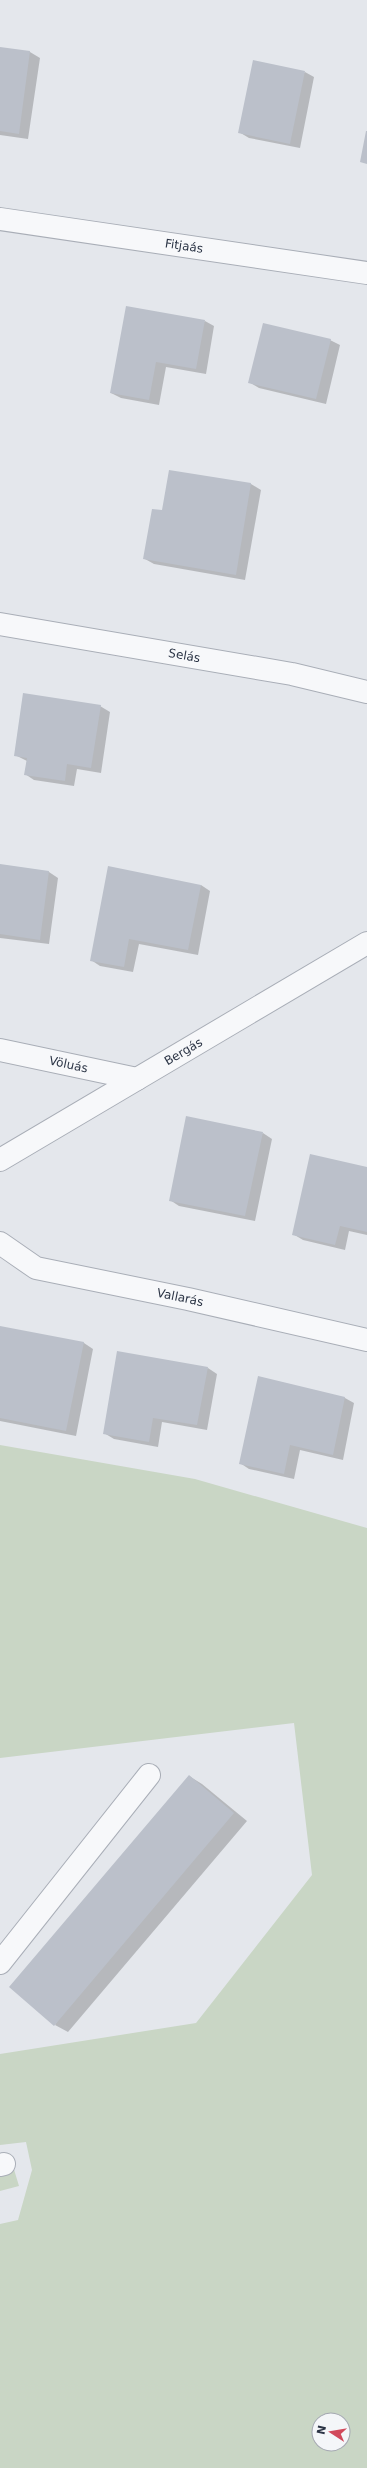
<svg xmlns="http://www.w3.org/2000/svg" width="367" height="2468" viewBox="0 0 367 2468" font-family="'DejaVu Sans',sans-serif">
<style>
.green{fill:#c9d6c5;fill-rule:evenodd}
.shadow{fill:#0003}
.building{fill:#bbc0ca}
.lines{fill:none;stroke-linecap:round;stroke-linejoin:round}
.minor-casing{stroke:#a9aeb7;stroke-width:24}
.minor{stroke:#f7f8fa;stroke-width:22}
.labels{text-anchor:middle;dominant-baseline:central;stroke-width:4;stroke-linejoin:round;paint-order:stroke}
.street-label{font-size:12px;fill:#2b3445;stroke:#f4f6f9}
</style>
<rect width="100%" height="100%" fill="#e4e7ec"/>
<path class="green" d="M0,1445l195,34 172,49v940h-367v-244l18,-4 14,-50 -6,-28 -26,3v-91l196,-31 116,-148 -18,-152 -294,35zM319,2420h24v24h-24z
M9,2153l10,33 -19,5v-35z"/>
<path class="shadow" d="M0,48l30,4 10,6 -12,81 -28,-4z
M305,72l9,5 -14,71 -51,-10 -10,-6z
M205,321l9,5 -8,48 -40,-7 -7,38 -38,-7 -10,-5z
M330,340l10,5 -14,59 -67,-16 -10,-6z
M170,471l81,13 10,6 -16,90 -91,-16 -9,-5 18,-48z
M100,706l10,6 -9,61 -24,-4 -3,17 -40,-6 -9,-6 2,-13 -12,-6z
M0,865l49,7 9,6 -9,66 -49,-6z
M201,885l9,6 -12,64 -59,-11 -6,28 -33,-6 -9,-6z
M263,1133l9,6 -17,82 -76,-15 -9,-6z
M367,1168v67l-18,-4 -4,19 -42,-10 -10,-6z
M0,1327l84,16 9,6 -17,87 -76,-15z
M208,1368l9,6 -10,56 -45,-8 -4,25 -44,-8 -10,-6z
M259,1377l86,21 9,5 -11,57 -43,-10 -6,29 -45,-10 -9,-6z
M189,1776l13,8 45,37 -179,211 -13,-7z"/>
<path class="building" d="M0,47l30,4 -11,83 -19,-3z
M253,60l52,11 -15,73 -52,-11z
M366,131h1v33l-7,-2z
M126,306l79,14 -9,49 -40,-7 -7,38 -39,-7z
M263,323l68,16 -15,60 -68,-16z
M169,470l82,13 -15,92 -93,-16 9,-50 10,1z
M23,693l78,12 -10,63 -24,-4 -2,17 -41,-6 3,-17 -13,-2z
M0,864l49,7 -9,69 -40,-6z
M108,866l93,19 -13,65 -59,-11 -5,28 -34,-6z
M186,1116l77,16 -18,84 -76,-15z
M310,1154l57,13v65l-27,-6 -5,19 -43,-10z
M0,1326l84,16 -18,89 -66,-13z
M117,1351l91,16 -11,58 -44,-7 -4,24 -46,-8z
M258,1376l87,21 -12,58 -43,-10 -6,29 -45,-10z
M189,1775l45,38 -180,213 -45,-39z"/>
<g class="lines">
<g class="minor-casing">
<g id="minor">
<path id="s1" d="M0,219l367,54"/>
<path id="s2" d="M0,624l292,50 75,18"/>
<path id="s3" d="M0,1050l137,29"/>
<path id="s4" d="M0,1160l367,-217"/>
<path id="s5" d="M0,1243l36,25 152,31 179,41"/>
<path d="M0,1963l149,-188"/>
<path d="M0,2165l4,-1"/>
</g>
</g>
<use href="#minor" class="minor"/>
</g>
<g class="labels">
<g class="street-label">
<text stroke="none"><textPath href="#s1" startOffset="186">Fitjaás</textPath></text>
<text stroke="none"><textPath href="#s2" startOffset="187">Selás</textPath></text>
<text stroke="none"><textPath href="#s4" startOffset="213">Bergás</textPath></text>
<text stroke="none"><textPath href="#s3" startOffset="70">Völuás</textPath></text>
<text stroke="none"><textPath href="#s5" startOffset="191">Vallarás</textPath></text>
</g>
</g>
<g transform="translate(331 2432) rotate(282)"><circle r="19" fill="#f4f6f9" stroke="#a4a8b1"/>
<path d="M0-3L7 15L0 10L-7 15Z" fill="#d1495b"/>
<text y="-6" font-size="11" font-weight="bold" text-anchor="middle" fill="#2b3445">N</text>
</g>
</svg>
